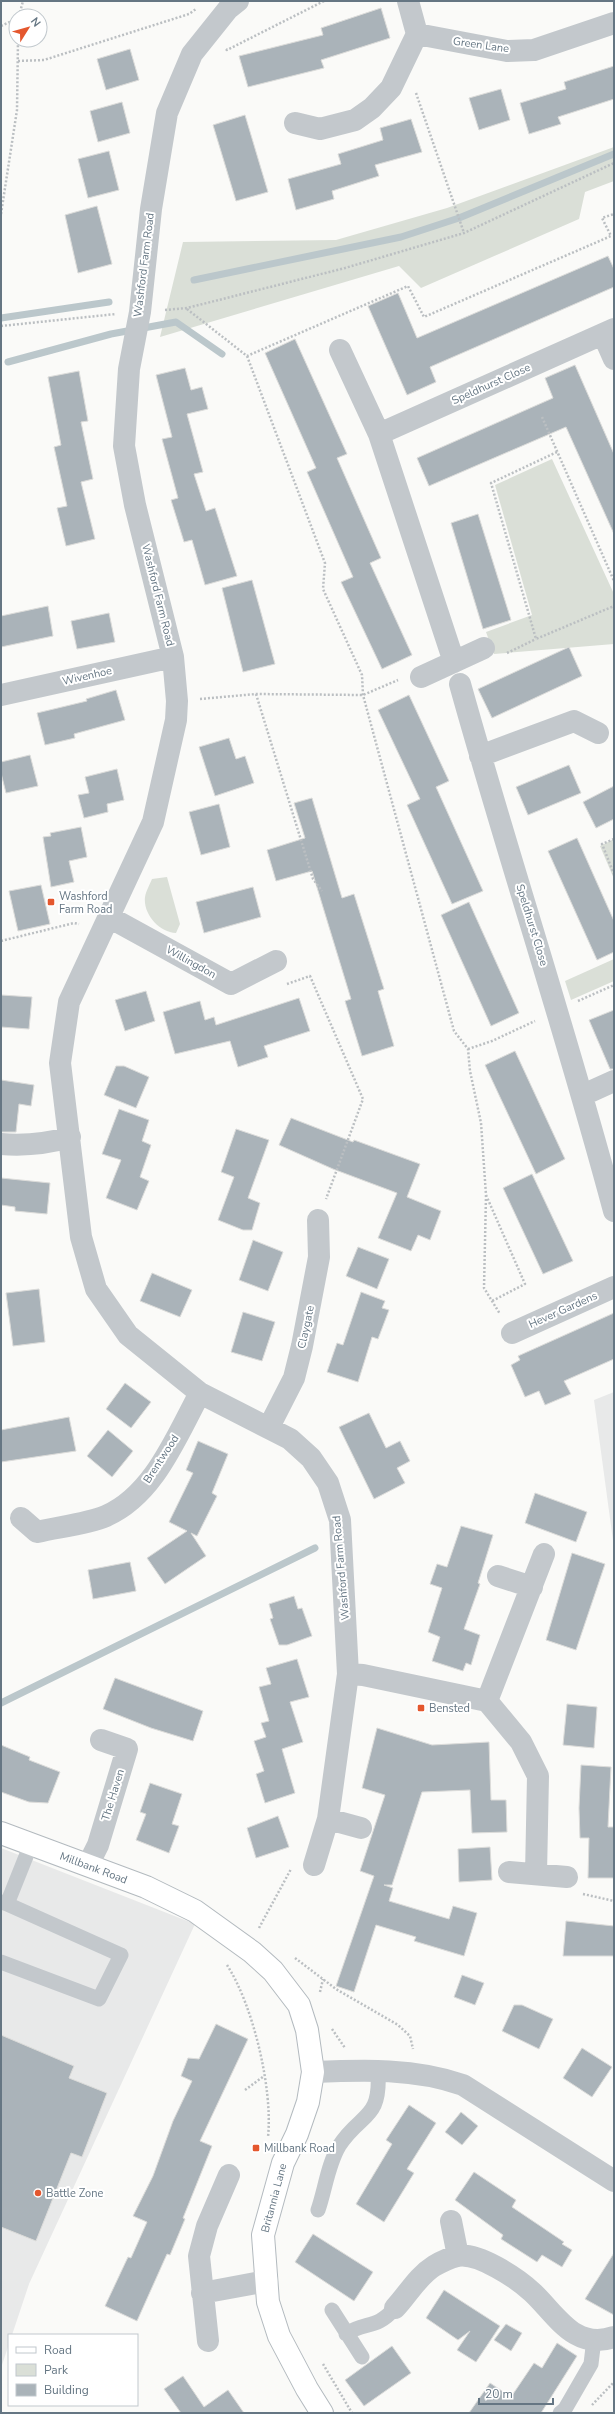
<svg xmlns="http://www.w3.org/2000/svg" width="615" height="2414" viewBox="0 0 615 2414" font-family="'Nunito Sans',sans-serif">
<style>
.built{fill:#e8e9e9}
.green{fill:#dadfd7}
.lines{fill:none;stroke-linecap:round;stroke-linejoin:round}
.stream{stroke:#bbc7cb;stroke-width:7}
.building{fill:#aab3b9;stroke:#dcdcda}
.secondary-casing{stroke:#b3babf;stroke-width:24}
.path{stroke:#bbbfc2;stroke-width:2.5;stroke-dasharray:2 2;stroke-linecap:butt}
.lane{stroke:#c3c8cc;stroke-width:15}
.street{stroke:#c3c8cc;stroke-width:22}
.secondary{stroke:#fff;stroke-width:22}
.poi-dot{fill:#e4572e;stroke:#fff;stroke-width:1.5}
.labels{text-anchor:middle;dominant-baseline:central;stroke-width:4;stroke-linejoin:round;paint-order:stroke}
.street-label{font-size:11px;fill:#657683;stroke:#fff}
.poi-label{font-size:11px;fill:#657683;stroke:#fff;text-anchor:start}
</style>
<rect width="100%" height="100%" fill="#fafaf8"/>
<path class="built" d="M614,1392v156l-20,-148z
M1,1848l194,76 -166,360 -17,51h-3v9l-8,24z"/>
<path class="green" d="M614,147v34l-29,11 -6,27 -158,69 -22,-22 -239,71 23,-95 153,-2 111,-32z
M552,459l62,135v50l-120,10 -8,-22 46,-17 -37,-130z
M614,839v40l-14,-33z
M167,877l13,47 -4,9c-17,-1 -33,-19 -31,-36 1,-6 5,-13 7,-18z
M614,959v22l-43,19 -6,-19z"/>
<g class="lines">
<path class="stream" d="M194,280l207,-43 58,-19 155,-64
M1,318l108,-16
M8,362l103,-28 65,-12 46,32
M1,1703l314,-155"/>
</g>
<path class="building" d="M381,8l9,30 -69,22 3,8 -76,19 -9,-31 84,-21 -2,-7z
M130,49l9,31 -33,10 -9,-31z
M614,66v33l-56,18 3,7 -32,10 -9,-31 46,-14 -2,-7z
M501,89l9,31 -31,10 -10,-32z
M122,102l8,31 -32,9 -8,-31z
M245,115l23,77 -32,9 -23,-76z
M411,119l11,33 -47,13 4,11 -47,15 2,8 -38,11 -8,-31 53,-15 -3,-10 45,-14 -3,-12z
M109,151l10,39 -31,8 -10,-39z
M97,206l15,58 -34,9 -13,-58z
M608,256l6,13v18l-184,80 6,15 -29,13 -39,-89 30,-13 19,45z
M295,339l52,115 -10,4 44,100 -11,5 42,92 -30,14 -41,-87 12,-5 -46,-105 9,-4 -51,-115z
M575,365l39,89v80l-48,-107 -137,59 -12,-28 136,-60 -8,-20z
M185,368l6,22 11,-3 6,22 -21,5 16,58 -9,2 12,37 9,-3 22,68 -32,9 -13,-45 -8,2 -13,-42 7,-2 -16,-59 10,-2 -16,-62z
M79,371l9,50 -7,1 12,57 -12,3 14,57 -29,7 -9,-38 10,-2 -13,-59 7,-2 -13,-68z
M478,514l33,106 -28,9 -32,-106z
M252,580l23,84 -32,8 -21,-84z
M48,606l5,30 -52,11v-31z
M109,613l6,29 -38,7 -6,-28z
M569,647l13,29 -90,42 -14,-29z
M116,690l9,30 -51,14 1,4 -30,7 -8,-32 50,-12 -1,-2z
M409,695l40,86 -13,6 47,104 -31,13 -45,-99 13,-6 -42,-89z
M229,738l7,21 9,-3 9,27 -39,13 -16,-49z
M30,755l8,31 -32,7 -5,-20v-11z
M569,765l12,28 -53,22 -12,-28z
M117,769l7,31 -17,4 1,8 -24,6 -6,-23 11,-2 -4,-16z
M614,786v33l-18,9 -13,-26z
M312,798l30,100 12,-4 30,95 -6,2 16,55 -32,10 -17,-55 6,-2 -39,-128 -36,10 -9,-31 38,-12 -11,-35z
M219,804l11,43 -29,8 -12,-43z
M81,827l6,30 -18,4 5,21 -23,5 -8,-50 8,-1 -1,-3z
M577,838l37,83v31l-17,8 -49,-109z
M41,885l9,39 -32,7 -9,-40z
M253,887l8,30 -57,16 -8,-31z
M469,902l50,111 -28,13 -50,-111z
M146,991l9,30 -30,10 -10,-31z
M1,995l31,2 -3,32 -28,-2z
M299,998l11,33 -46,15 4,11 -30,10 -8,-26 -55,13 -12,-42 37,-11 5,19 9,-3 2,8z
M614,1010v59h-4l-21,-49z
M515,1051l50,108 -29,15 -51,-109z
M116,1066h8l25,11 -13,31 -32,-13z
M1,1080l33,5 -3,21 -12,-2 -3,28h-15z
M119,1109l30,11 -7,21 9,4 -11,32 9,4 -12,29 -31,-12 15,-38 -19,-6z
M291,1118l62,24 1,-2 66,24 -13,33 34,14 -11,29 -12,-5 -7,16 -33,-13 19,-45 -64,-24 -54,-24z
M236,1129l33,11 -21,58 12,5 -8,27h-9l-25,-10 16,-43 -13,-5z
M532,1174l41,87 -30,13 -40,-86z
M1,1178l49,5 -3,31 -32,-3v-4l-14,-2z
M253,1240l30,12 -15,39 -29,-11z
M358,1247l31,12 -12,30 -31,-13z
M152,1273l40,17 -12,27 -40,-16z
M39,1289l6,53 -32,4 -7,-53z
M361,1292l24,9 -3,7 7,2 -11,29 -6,-2 -14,45 -31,-10 10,-29 6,2z
M243,1312l32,10 -13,39 -31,-9z
M614,1313v46l-50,22 7,13 -26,11 -6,-14 -14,6 -14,-32 9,-5 -2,-4z
M125,1383l26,19 -20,26 -25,-19z
M369,1413l17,35 14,-7 10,20 -13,7 8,15 -31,16 -35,-72z
M69,1417l7,34 -75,11v-32z
M108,1430l25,21 -21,26 -25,-21z
M198,1441l30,13 -16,39 5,3 -20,40 -6,-3 15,23 -41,28 -18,-26 40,-27 -18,-9 24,-49 -7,-3z
M535,1493l52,19 -11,30 -51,-19z
M461,1526l32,9 -15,48 2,1 -16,45 16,6 -9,30 -5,-2 -3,8 -31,-10 8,-24 -12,-5 14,-44 -12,-4 7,-20 10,3z
M572,1553l33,11 -29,86 -30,-10z
M130,1562l6,29 -43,8 -5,-29z
M294,1596l4,13 4,-1 10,28 -25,9h-8l-9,-26 3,-1 -4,-14z
M297,1659l12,38 -19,5 13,40 -21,7 13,44 -30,10 -9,-29 8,-3 -10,-30 12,-4 -5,-14 8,-2 -10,-34 12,-3 -5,-16z
M115,1678l88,33 -10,30 -42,-13 -48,-19z
M567,1704l30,3 -3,41 -31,-3z
M377,1728l55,17 57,-3 2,58h15l1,32 -35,1 -2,-43 -48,2 -30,93h-8l9,3 -4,13 60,18 4,-13 24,7 -13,43 -50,-15 2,-4 -40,-12 -22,67 -18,-6 38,-110 -14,-5 25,-76 -23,-7z
M1,1745l29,12 -1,3 31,12 -12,31 -19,-1 -28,-10z
M581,1765l30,2 -3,60h6v51h-26l1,-40h-9l-1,-30z
M150,1783l32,11 -10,30 7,2 -10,27 -33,-13 10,-26 -6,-2z
M278,1816l11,31 -33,11 -9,-30z
M490,1847l2,33 -33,2 -1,-33z
M566,1921l48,5v30h-51z
M462,1975l22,8 -9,22 -21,-8z
M514,2005h8l31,14 -14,30 -37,-18z
M216,2024l32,15 -48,102 12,5 -29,72 2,1 -15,36 -3,-1 -30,67 -32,-15 23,-49 3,1 16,-36 -14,-6 20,-40 20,-55 19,-40 -11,-5 7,-18 11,1z
M1,2035l73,31 -5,12 38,15 -25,64 -11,-4 -35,88 -35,-14z
M582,2048l30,19 -20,30 -29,-19z
M409,2105l27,18 -29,46 7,4 -30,49 -28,-18 36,-60 -6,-4z
M461,2112l17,14 -16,19 -17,-13z
M474,2172l42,28 -4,7 52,35 -2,2 10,6 -10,17 -20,-12 -5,7 -36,-23 2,-4 -48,-35z
M313,2234l60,38 -19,29 -59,-39z
M614,2253v62l-29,-16z
M444,2290l56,36 -24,36 -19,-12 13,-19 -12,9 -32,-22z
M506,2324l16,9 -11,18 -17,-11z
M557,2343l20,13 -36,57h-72l21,-30 21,14 23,-34 8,5z
M392,2346l19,27 -47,33 -19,-26z
M183,2376l21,31 24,-17 16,23h-63l-17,-24z"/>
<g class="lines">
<g class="secondary-casing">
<g id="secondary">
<path id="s1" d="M1,1833l145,54 49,24 57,41 21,19 26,34 8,25 6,42 -5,30 -11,32 -14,29 -20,72 5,67 11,34 28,53 15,24"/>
</g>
</g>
<path class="path" d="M19,16l4,-15
M1,26l15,-7
M226,49l1,1 97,-49
M18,61l26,-1 145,-46 7,-5
M416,93l48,140
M1,214l16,-104 1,-70
M187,309l60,47 161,-70 16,31 187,-81 -9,-18 12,-4
M165,310l22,-2 158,-40 119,-35 150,-70
M1,326l115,-12
M247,356l78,207 -2,26 39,86 1,20 91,336 14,18 2,22 11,52 5,72 -2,93 16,26
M542,417l72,164
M557,452l-66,31 45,156 78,-33
M507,653l29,-14
M256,694l57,185 9,12
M200,699l56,-5 107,1 35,-15
M614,839l-12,5 12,30
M1,941l73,-18 5,1
M287,984l23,-8 53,123 -37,100
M578,1001l36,-16
M468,1049l24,-8 43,-20
M486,1195l39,89 -33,17
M583,1894l31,7
M259,1928l32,-59
M295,1958l41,31 62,36 12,11 3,13
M227,1965c26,40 46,124 41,172
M320,1992l3,-13
M332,2029l13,19
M245,2090l19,-14
M323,2364l29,49
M592,2405l22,-23"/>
<path class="lane" d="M1,1902l6,2 24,-60
M1,1962l98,37 22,-44 -114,-51
M318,2210c7,-20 10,-46 21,-64 22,-34 42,-25 39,-75
M332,2310l30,47
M346,2334c19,-13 30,-4 49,-26
M560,2413l5,-4 26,-45 3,-25"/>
<path class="street" d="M238,1l-10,8 -36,45 -25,59 -16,96 -11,103 -11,57 -5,77 11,59 38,152 4,44 -1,19 -23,102 -84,180 -9,61 21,174 15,52 32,46 72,58 90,46 21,19 17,25 12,37 8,154 -20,145 -14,46
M408,1l9,33 90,17 27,-1 80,-27
M295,123l25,6 35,-9 17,-12 19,-20 26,-54
M603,334l11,25
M340,350l39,84 75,228
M379,434l235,-105
M421,677l63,-29
M460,684c49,176 107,350 154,527
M1,695l172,-38
M480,756l94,-35 24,12
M109,917l122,67 45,-23
M583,1095l31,-14
M1,1144c24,2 45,0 69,-7
M512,1333l102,-46
M269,1427l25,-49 8,-32 17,-89 -1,-37
M21,1518l16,14c21,-5 50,-8 69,-16 48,-21 70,-79 94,-123
M498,1576l34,11
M348,1674l15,1 124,26 34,41 17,34 -2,98
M487,1701l57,-147
M328,1819l33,9
M88,1865l10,-20 29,-96 -26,-9
M509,1872l58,5
M313,2072c51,-2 102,-4 150,13l151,96
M451,2221l7,35
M202,2293l65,-12
M395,2308c13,-14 23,-32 39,-42 7,-4 15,-8 23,-10 21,-4 60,22 75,36 24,22 42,59 82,45
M208,2341l-9,-85 8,-30 22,-51"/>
<use href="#secondary" class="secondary"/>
</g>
<g class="poi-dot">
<rect x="47" y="898" width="8" height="8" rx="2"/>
<rect x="417" y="1704" width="8" height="8" rx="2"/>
<rect x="252" y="2144" width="8" height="8" rx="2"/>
<circle cx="38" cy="2193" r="4"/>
</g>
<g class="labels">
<g class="street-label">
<text transform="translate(481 45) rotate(8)">Green Lane</text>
<text transform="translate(144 265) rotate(-83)">Washford Farm Road</text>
<text transform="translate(491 384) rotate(-24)">Speldhurst Close</text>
<text transform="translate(158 595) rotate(76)">Washford Farm Road</text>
<text transform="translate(87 676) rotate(-13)">Wivenhoe</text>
<text transform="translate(532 925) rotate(73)">Speldhurst Close</text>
<text transform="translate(191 962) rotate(29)">Willingdon</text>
<text transform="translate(563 1310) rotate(-24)">Hever Gardens</text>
<text transform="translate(306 1327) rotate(-78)">Claygate</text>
<text transform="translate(161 1459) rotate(-57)">Brentwood</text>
<text transform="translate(341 1568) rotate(-95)">Washford Farm Road</text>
<text transform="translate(113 1795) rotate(-73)">The Haven</text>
<text stroke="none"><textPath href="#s1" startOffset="99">Millbank Road</textPath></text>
<text transform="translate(274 2198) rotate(-75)">Britannia Lane</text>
</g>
<g class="poi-label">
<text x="59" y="896">Washford<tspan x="59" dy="13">Farm Road</tspan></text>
<text x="429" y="1708">Bensted</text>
<text x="264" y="2148">Millbank Road</text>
<text x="46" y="2193">Battle Zone</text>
</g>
</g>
<rect width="615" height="2414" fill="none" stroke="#657683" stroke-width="4"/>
<rect x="8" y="2334" width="130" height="72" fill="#ffffff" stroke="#c1c8cd"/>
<rect x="16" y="2347" width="20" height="6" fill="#ffffff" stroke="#c1c8cd"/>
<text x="44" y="2354" font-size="12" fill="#657683">Road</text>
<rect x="16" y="2364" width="20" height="12" fill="#dadfd7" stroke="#c1c8cd"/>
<text x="44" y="2374" font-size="12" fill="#657683">Park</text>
<rect x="16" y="2384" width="20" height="12" fill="#aab3b9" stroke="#c1c8cd"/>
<text x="44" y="2394" font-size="12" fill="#657683">Building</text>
<g transform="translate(28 28) rotate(53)"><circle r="19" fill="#ffffff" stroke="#c1c8cd"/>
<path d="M0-3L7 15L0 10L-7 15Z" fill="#e4572e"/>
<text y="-6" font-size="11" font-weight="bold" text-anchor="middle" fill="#657683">N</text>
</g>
<path d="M479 2398v6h74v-6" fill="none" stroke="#657683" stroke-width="2"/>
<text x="485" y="2398" font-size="12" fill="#657683" stroke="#ffffff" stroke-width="3" paint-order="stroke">20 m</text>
</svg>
